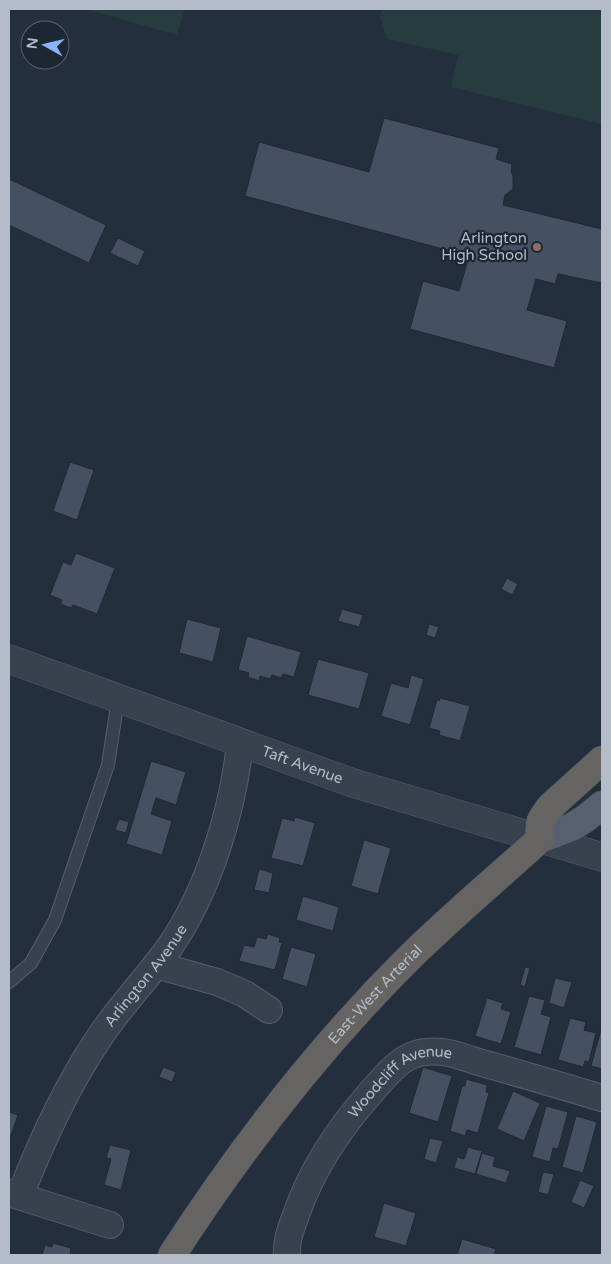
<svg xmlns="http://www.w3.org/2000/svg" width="611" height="1264" viewBox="0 0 611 1264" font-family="'Varela Round',sans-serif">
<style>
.green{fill:#263c3f}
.building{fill:#455162;stroke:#1f2835}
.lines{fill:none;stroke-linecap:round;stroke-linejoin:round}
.service-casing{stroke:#565f6c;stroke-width:14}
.minor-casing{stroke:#565f6c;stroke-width:28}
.tertiary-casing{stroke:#565f6c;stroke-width:29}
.primary-casing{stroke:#414a57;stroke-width:29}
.trunk-casing{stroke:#434c59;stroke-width:29}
.service{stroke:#38414e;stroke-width:12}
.minor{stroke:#38414e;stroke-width:26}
.tertiary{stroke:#38414e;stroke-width:28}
.primary{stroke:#56606e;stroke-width:28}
.trunk{stroke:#656462;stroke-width:28}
.education-dot{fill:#8d6e63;stroke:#1d2633;stroke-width:2}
.labels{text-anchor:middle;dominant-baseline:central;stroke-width:4.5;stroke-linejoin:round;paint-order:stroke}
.poi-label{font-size:15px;fill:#b4bcc9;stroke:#1d2633;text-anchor:end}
.street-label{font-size:15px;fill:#b4bcc9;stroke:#1d2633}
</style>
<rect width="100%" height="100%" fill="#242f3e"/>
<path class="green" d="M86,9h99l-8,26z
M382,9h220v115l-151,-37 7,-32 -71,-16 -7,-23z"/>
<path class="building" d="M384,118l115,30 -3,11 16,5 -1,7 2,5v13l-8,6 -2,10 99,24v54l-44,-9 -3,10 -19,-5 -9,31 40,11 -13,47 -144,-39 13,-48 36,10 10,-35 -224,-60 14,-54 110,30z
M9,179l97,46 -17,38 -80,-38z
M118,238l27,13 -7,15 -28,-13z
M70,462l24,8 -17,50 -24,-9z
M76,553l39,15 -18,46 -24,-9 -2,3 -10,-4 1,-4 -12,-5 13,-33 8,3z
M507,578l11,6 -6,11 -11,-6z
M342,609l21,6 -4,12 -21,-6z
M187,619l34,9 -8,34 -34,-9z
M429,624l10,3 -4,11 -9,-3z
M247,636l54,16 -7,25 -11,-3 -2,4 -9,-3 -2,4 -10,-3 -1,5 -11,-4 1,-4 -11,-3z
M318,659l51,14 -10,36 -51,-14z
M411,675l13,4 -14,46 -29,-9 10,-33 17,5z
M440,698l30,8 -10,35 -21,-6 1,-4 -11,-3 8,-28 2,1z
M151,761l35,11 -10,33 -20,-7 -5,16 21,7 -10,34 -36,-11z
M295,817l20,6 -12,43 -32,-8 11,-40 12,3z
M119,819l10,3 -3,11 -11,-3z
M364,840l27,8 -13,46 -27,-8z
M259,869l14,4 -4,20 -15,-3z
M303,896l36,11 -6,24 -37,-11z
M268,934l12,4 -1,4 3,1 -7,27 -36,-9 5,-16 10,2 3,-10 9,2z
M291,947l25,7 -9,33 -25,-8z
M525,967l5,1 -5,19 -5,-2z
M555,978l17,4 -8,26 -15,-5z
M529,996l16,4 -4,14 10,3 -10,38 -27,-8z
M487,998l16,5 -2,6 10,3 -10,32 -26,-8z
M570,1018l16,4 -2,8 12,3 -7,29 -4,-1 -2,6 -25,-7z
M602,1026v43l-11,-3z
M163,1067l13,5 -4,10 -13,-5z
M423,1067l29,9 -14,46 -29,-9z
M466,1079l21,6 -1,7 3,1 -11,40 -11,-3 -2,6 -15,-5 12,-45h3z
M513,1091l27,12 -16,38 -27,-12z
M546,1106l22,6 -10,37 -5,-1 -3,14 -18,-5z
M9,1112l9,3 -9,26z
M576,1116l21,6 -14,51 -21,-6z
M430,1138l13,3 -7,22 -12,-4z
M110,1145l21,5 -10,40 -17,-5 7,-26 -5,-1z
M468,1147l14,4 -7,23 -21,-6 3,-11 7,2z
M482,1153l13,4 -2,9 17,5 -4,12 -30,-9z
M543,1172l11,2 -6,21 -10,-3z
M580,1180l14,6 -10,22 -13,-6z
M384,1203l32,10 -10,33 -32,-9z
M462,1239l34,10 -2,6h-37z
M53,1243l18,5 -1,5 7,1v1h-35l3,-10 7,2z"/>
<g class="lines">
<g class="service-casing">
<path id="service" d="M9,982l22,-19 24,-43 53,-155 10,-66"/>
</g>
<g class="minor-casing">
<g id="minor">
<path d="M156,965l61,17 28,12 24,16"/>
<path d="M9,1193l101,32"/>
<path id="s1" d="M20,1196c21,-54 45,-107 77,-155 21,-33 49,-61 72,-93 39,-56 64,-137 71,-205"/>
<path id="s2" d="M287,1255c-1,-14 4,-27 9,-40 16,-47 44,-88 77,-125 10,-11 20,-24 32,-31 7,-4 15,-7 22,-7 18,-3 38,6 55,11 40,11 80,23 120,35"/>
</g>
</g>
<g class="tertiary-casing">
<g id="tertiary">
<path id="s3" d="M9,659l344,124 249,74"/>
</g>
</g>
<g class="primary-casing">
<path id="primary" d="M540,839l32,-12 14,-9 16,-13"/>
</g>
<g class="trunk-casing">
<g id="trunk">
<path id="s4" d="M172,1255c68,-105 145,-205 233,-293 43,-43 90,-82 135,-123 -2,-16 0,-19 10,-32l52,-47"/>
</g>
</g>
<use href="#service" class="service"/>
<use href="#minor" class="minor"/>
<use href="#tertiary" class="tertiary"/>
<use href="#primary" class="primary"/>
<use href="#trunk" class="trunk"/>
</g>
<circle class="education-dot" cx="537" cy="247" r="5"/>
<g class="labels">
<g class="poi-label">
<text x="527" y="238">Arlington<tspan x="527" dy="17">High School</tspan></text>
</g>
<g class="street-label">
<text stroke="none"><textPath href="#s3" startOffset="312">Taft Avenue</textPath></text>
<text stroke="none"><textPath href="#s1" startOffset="255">Arlington Avenue</textPath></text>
<text stroke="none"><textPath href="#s4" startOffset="331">East-West Arterial</textPath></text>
<text stroke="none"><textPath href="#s2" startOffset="219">Woodcliff Avenue</textPath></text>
</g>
</g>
<rect width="611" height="1264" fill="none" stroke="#b4bcc9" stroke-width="20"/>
<g transform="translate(45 45) rotate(278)"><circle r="24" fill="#1d2633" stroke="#59626f"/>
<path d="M0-4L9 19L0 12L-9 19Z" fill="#8ab4f8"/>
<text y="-8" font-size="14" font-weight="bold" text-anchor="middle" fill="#b4bcc9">N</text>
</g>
</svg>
